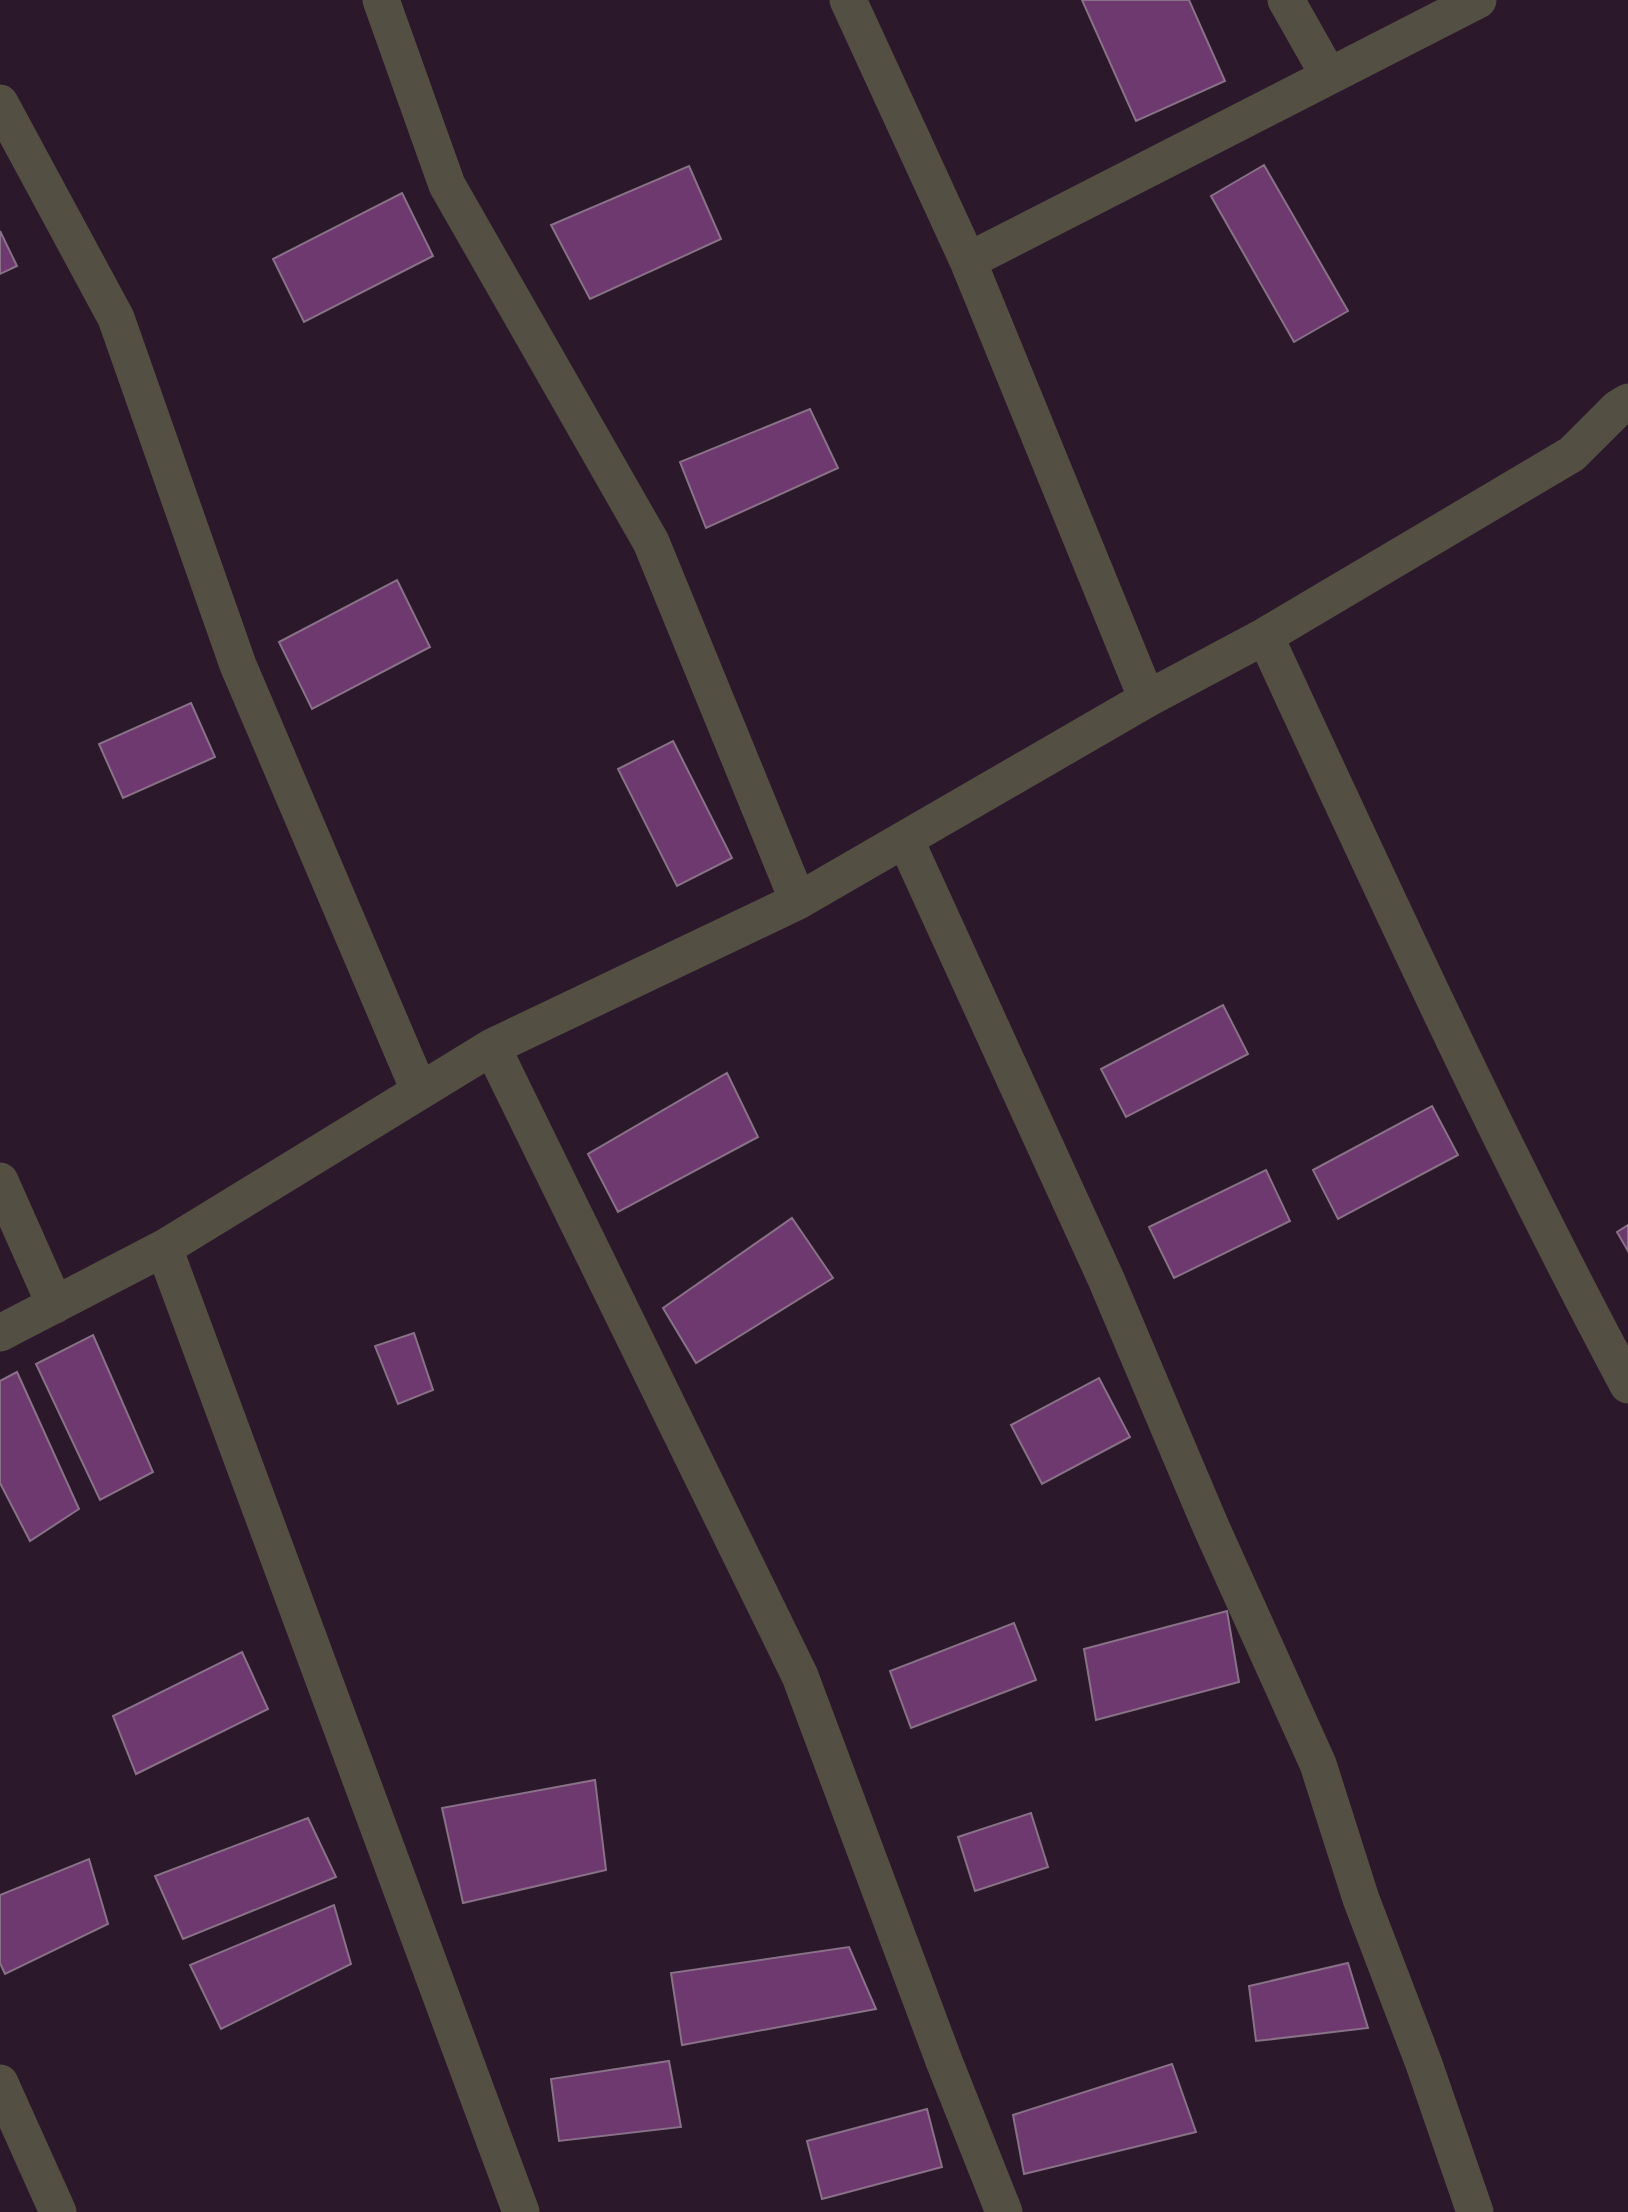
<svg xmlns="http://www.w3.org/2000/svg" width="1628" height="2212" viewBox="0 0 1628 2212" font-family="'PT Sans Narrow',sans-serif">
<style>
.building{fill:#6e396e;stroke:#897188;stroke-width:2}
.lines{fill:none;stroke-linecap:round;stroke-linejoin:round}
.street{stroke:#544f43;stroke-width:37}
</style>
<rect width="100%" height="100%" fill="#2b182b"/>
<path class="building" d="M1082,0h107l36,81 -89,40z
M1264,165l84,146 -54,31 -83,-146z
M689,166l32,73 -131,60 -39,-74z
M402,193l31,63 -129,66 -31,-63z
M0,231l17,35 -17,8z
M810,409l28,59 -132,60 -26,-66z
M397,580l33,67 -118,62 -33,-67z
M191,703l24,54 -92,41 -24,-54z
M673,741l59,117 -55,28 -59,-117z
M1223,1005l25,49 -122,63 -25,-48z
M727,1073l31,64 -140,75 -30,-58z
M1432,1106l26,49 -120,64 -25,-49z
M1266,1170l24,51 -116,57 -25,-51z
M792,1218l41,60 -137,85 -33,-55z
M1628,1225v26l-11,-19z
M414,1333l19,57 -35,14 -23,-58z
M93,1335l60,137 -53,28 -64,-136z
M17,1372l62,137 -49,32 -30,-58v-102z
M1099,1378l31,59 -88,47 -31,-59z
M1227,1611l12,71 -143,38 -12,-71z
M1014,1623l22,57 -125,48 -21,-57z
M242,1652l26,57 -132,65 -23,-58z
M595,1780l11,90 -143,33 -21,-95z
M1031,1813l17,54 -73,24 -17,-54z
M308,1818l28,59 -153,62 -28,-63z
M89,1859l19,65 -103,50 -5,-11v-68z
M334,1905l17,59 -130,65 -31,-64z
M849,1947l27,62 -194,36 -11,-72z
M1348,1963l20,65 -112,13 -7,-55z
M669,2061l12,66 -122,14 -8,-62z
M1172,2064l24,68 -172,42 -11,-59z
M927,2109l15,58 -120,32 -15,-58z"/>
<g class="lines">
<path class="street" d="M381,0l66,185 204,357 147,359
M848,0l120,261 179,438
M1286,0l43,76
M0,103l116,215 122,347 181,425
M968,261l510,-261
M1265,636c117,252 232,504 363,749
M905,839l201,440 105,248 107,237 43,135 63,165 51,148
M492,1047l308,629 144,385 60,151
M0,1181l55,124
M164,1248l357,964
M0,1333l164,-85 328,-201 306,-146 349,-202 118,-63 307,-182 46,-46 10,-6
M0,2083l58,129"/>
</g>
</svg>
